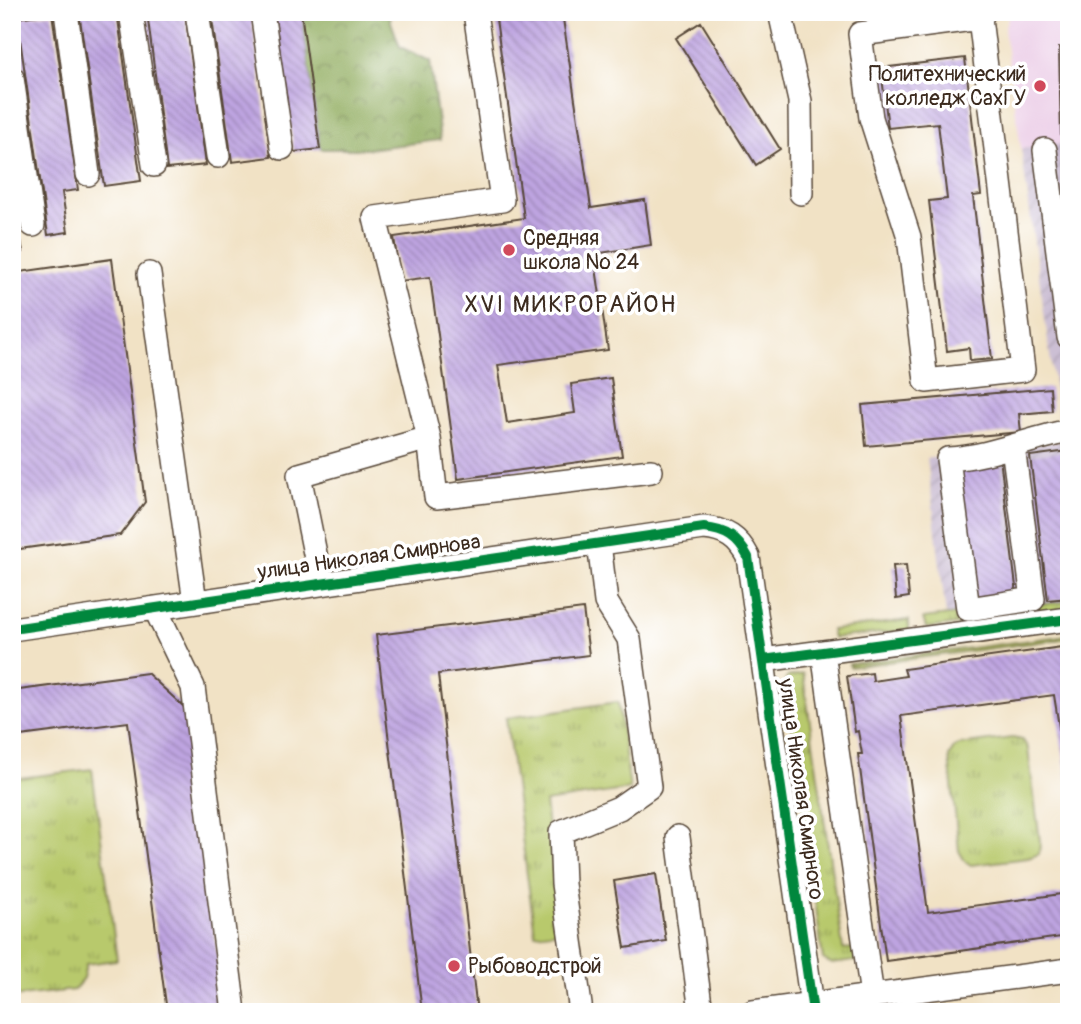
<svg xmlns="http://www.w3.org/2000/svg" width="1081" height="1024" viewBox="0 0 1081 1024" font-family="Pangolin,sans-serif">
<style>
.built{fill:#edd1e9}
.industrial{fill:url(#industrial-furrows)}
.grass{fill:url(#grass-tufts);stroke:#7a7a45;stroke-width:2}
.forest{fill:url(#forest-crowns);stroke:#666c3f;stroke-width:2}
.building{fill:url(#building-back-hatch)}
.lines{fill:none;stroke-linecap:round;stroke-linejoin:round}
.minor-casing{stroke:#564637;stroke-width:26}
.minor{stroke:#fff;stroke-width:23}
.cycleway-casing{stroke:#fff;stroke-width:15}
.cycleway{stroke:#00873e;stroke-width:10}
.poi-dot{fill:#d1495b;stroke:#fff;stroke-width:2.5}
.labels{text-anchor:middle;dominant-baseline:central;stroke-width:7;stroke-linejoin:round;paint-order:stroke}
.poi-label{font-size:21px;fill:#3b2a1e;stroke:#fff;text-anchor:start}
.street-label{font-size:21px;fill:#3b2a1e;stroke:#fff}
.quarter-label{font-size:24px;letter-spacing:2px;fill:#3b2a1e;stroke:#fff}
</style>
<defs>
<pattern id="industrial-furrows" width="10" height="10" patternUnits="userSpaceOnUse" patternTransform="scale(1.75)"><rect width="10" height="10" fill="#ccbfd4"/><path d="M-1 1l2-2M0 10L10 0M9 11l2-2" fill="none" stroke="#b0a4b6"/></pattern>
<pattern id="grass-tufts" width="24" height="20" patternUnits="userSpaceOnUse" patternTransform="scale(1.75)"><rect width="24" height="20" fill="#b8c96c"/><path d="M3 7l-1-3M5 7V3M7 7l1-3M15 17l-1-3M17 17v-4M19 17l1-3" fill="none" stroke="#97a358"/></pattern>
<pattern id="forest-crowns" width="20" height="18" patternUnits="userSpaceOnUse" patternTransform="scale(1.75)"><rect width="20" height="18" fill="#92ad60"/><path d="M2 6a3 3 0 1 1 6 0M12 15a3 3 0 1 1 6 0" fill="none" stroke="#788d4f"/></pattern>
<pattern id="building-back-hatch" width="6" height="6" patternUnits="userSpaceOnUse" patternTransform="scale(1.75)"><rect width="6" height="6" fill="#bea4e1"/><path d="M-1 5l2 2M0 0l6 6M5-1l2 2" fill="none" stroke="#9c86b6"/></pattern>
</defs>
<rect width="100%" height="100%" fill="#fff"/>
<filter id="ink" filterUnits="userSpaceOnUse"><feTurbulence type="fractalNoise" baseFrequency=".0143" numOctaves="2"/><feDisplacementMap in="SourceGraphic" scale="14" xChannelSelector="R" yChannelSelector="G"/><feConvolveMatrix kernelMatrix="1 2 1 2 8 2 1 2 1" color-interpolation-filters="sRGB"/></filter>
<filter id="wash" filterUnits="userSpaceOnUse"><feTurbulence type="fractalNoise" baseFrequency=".00686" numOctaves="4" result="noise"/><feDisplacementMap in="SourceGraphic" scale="28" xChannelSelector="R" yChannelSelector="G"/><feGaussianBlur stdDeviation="1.57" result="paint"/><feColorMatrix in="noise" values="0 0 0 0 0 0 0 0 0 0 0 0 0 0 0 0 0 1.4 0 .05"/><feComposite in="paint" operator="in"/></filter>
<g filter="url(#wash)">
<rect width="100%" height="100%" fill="#f1e2c5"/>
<path class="built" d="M1010,12h59v131l-48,6 -17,-120z"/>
<path class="industrial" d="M1069,143v458l-123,14 -19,-157 135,-17 -41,-292z"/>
<path class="grass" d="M1069,601v10l-143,17 -3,-10z
M909,620v10l-76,8 -2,-8z
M1069,635v3l-219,29 -1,-3z
M803,674l40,275 18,-2 1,13 -31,4 -8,-5 -38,-278 3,-4z
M618,702l12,87 -85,13 15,129 -25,3 -29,-216z
M1012,738l11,2 5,9 12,93 -1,12 -11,4 -57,7 -6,-4 -6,-10 -10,-95 5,-8 5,-3z
M92,769l25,191 -31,4 -3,15 -9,11 -62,7v-218z"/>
<path class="forest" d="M301,12h91l-2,7 10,28 30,14 10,79 -73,9h-47z"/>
<g id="blocks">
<path class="building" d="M79,12h38l24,169 -37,5z
M147,12h38l21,153 -39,4z
M211,12h40l20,145 -39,5z
M274,12h27l19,137 -26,3z
M495,12h67l29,196 54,-8 6,45 -57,9 14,96 -110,15 9,58 68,-10 -4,-29 40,-6 11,78 -164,23 -28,-202 -30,4 -6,-44 130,-19z
M52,13l26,177 -16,2 6,40 -20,3 -31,-217z
M701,22l79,127 -24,16 -80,-127z
M1059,48h10v88h-8z
M965,58l16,137 -8,1 19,163 -22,2 -1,-13 -22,3 -18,-150 18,-2 -9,-76 -50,5 -7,-60z
M12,189l11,63 -11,2z
M112,259l33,243 -25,33 -108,15v-277z
M1050,388l2,23 -33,3 2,18 -155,14 -4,-41z
M1069,451v147l-21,2 -18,-144z
M1000,458l17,137 -42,5 -17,-136z
M906,565l3,32 -13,2 -3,-33z
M583,609l6,46 -151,19 39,338h-55l-46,-377z
M1069,646v144l-15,-95 -153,21 27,196 141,-19v43l-183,25 -28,-207h4l-4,-23 -3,1 -8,-56 25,-3 1,8 33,-5 -2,-7z
M147,673l37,34 41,305h-58l-39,-290 -116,15v-46z
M656,874l10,67 -41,7 -11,-67z"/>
</g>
</g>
<g filter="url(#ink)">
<use href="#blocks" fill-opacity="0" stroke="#564637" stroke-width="2"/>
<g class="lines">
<g class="minor-casing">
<path id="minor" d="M66,12l22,162
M131,12l23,153
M197,12l21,144
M262,12l20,136
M475,12l27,188 -127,18 54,220 7,59 215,-26
M780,12l20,89 1,92
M980,18l-120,16 11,84 38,119 17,144 97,-11 -43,-352 4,-6
M12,78l21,147
M1045,150l24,187
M149,274l46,328
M1013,447l20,152 -65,10 -20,-150c42,-2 80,-20 121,-28
M321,583l-22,-108 130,-37
M155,608l38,79 41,325
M12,629l692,-101c22,2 34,10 44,29l65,455
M823,652l49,344 197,-26
M763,660l306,-41
M678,837l23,175
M581,1012l-18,-128 -2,-52 58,-24 30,-21 -20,-148 -23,-37 -7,-59
M753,1012l119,-16"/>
</g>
<use href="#minor" class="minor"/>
<g class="cycleway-casing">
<path id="cycleway" d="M12,629l692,-101c22,2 34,10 44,29l65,455
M763,660l306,-41"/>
</g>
<use href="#cycleway" class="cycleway"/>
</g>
</g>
<g class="poi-dot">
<circle cx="1040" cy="86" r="7"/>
<circle cx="509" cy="250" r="7"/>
<circle cx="454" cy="966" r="7"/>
</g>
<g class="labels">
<g class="poi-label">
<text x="1026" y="74" text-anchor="end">Политехнический<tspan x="1026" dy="24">колледж СахГУ</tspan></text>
<text x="523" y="238">Средняя<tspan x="523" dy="24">школа № 24</tspan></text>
<text x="468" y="966">Рыбоводстрой</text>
</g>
<g class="street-label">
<text transform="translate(369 557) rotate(-8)">улица Николая Смирнова</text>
<text transform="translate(801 789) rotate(82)">улица Николая Смирного</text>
</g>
<g class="quarter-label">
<text x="571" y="304">XVI МИКРОРАЙОН</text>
</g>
</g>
<rect width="1081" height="1024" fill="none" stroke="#fff" stroke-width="42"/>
</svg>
